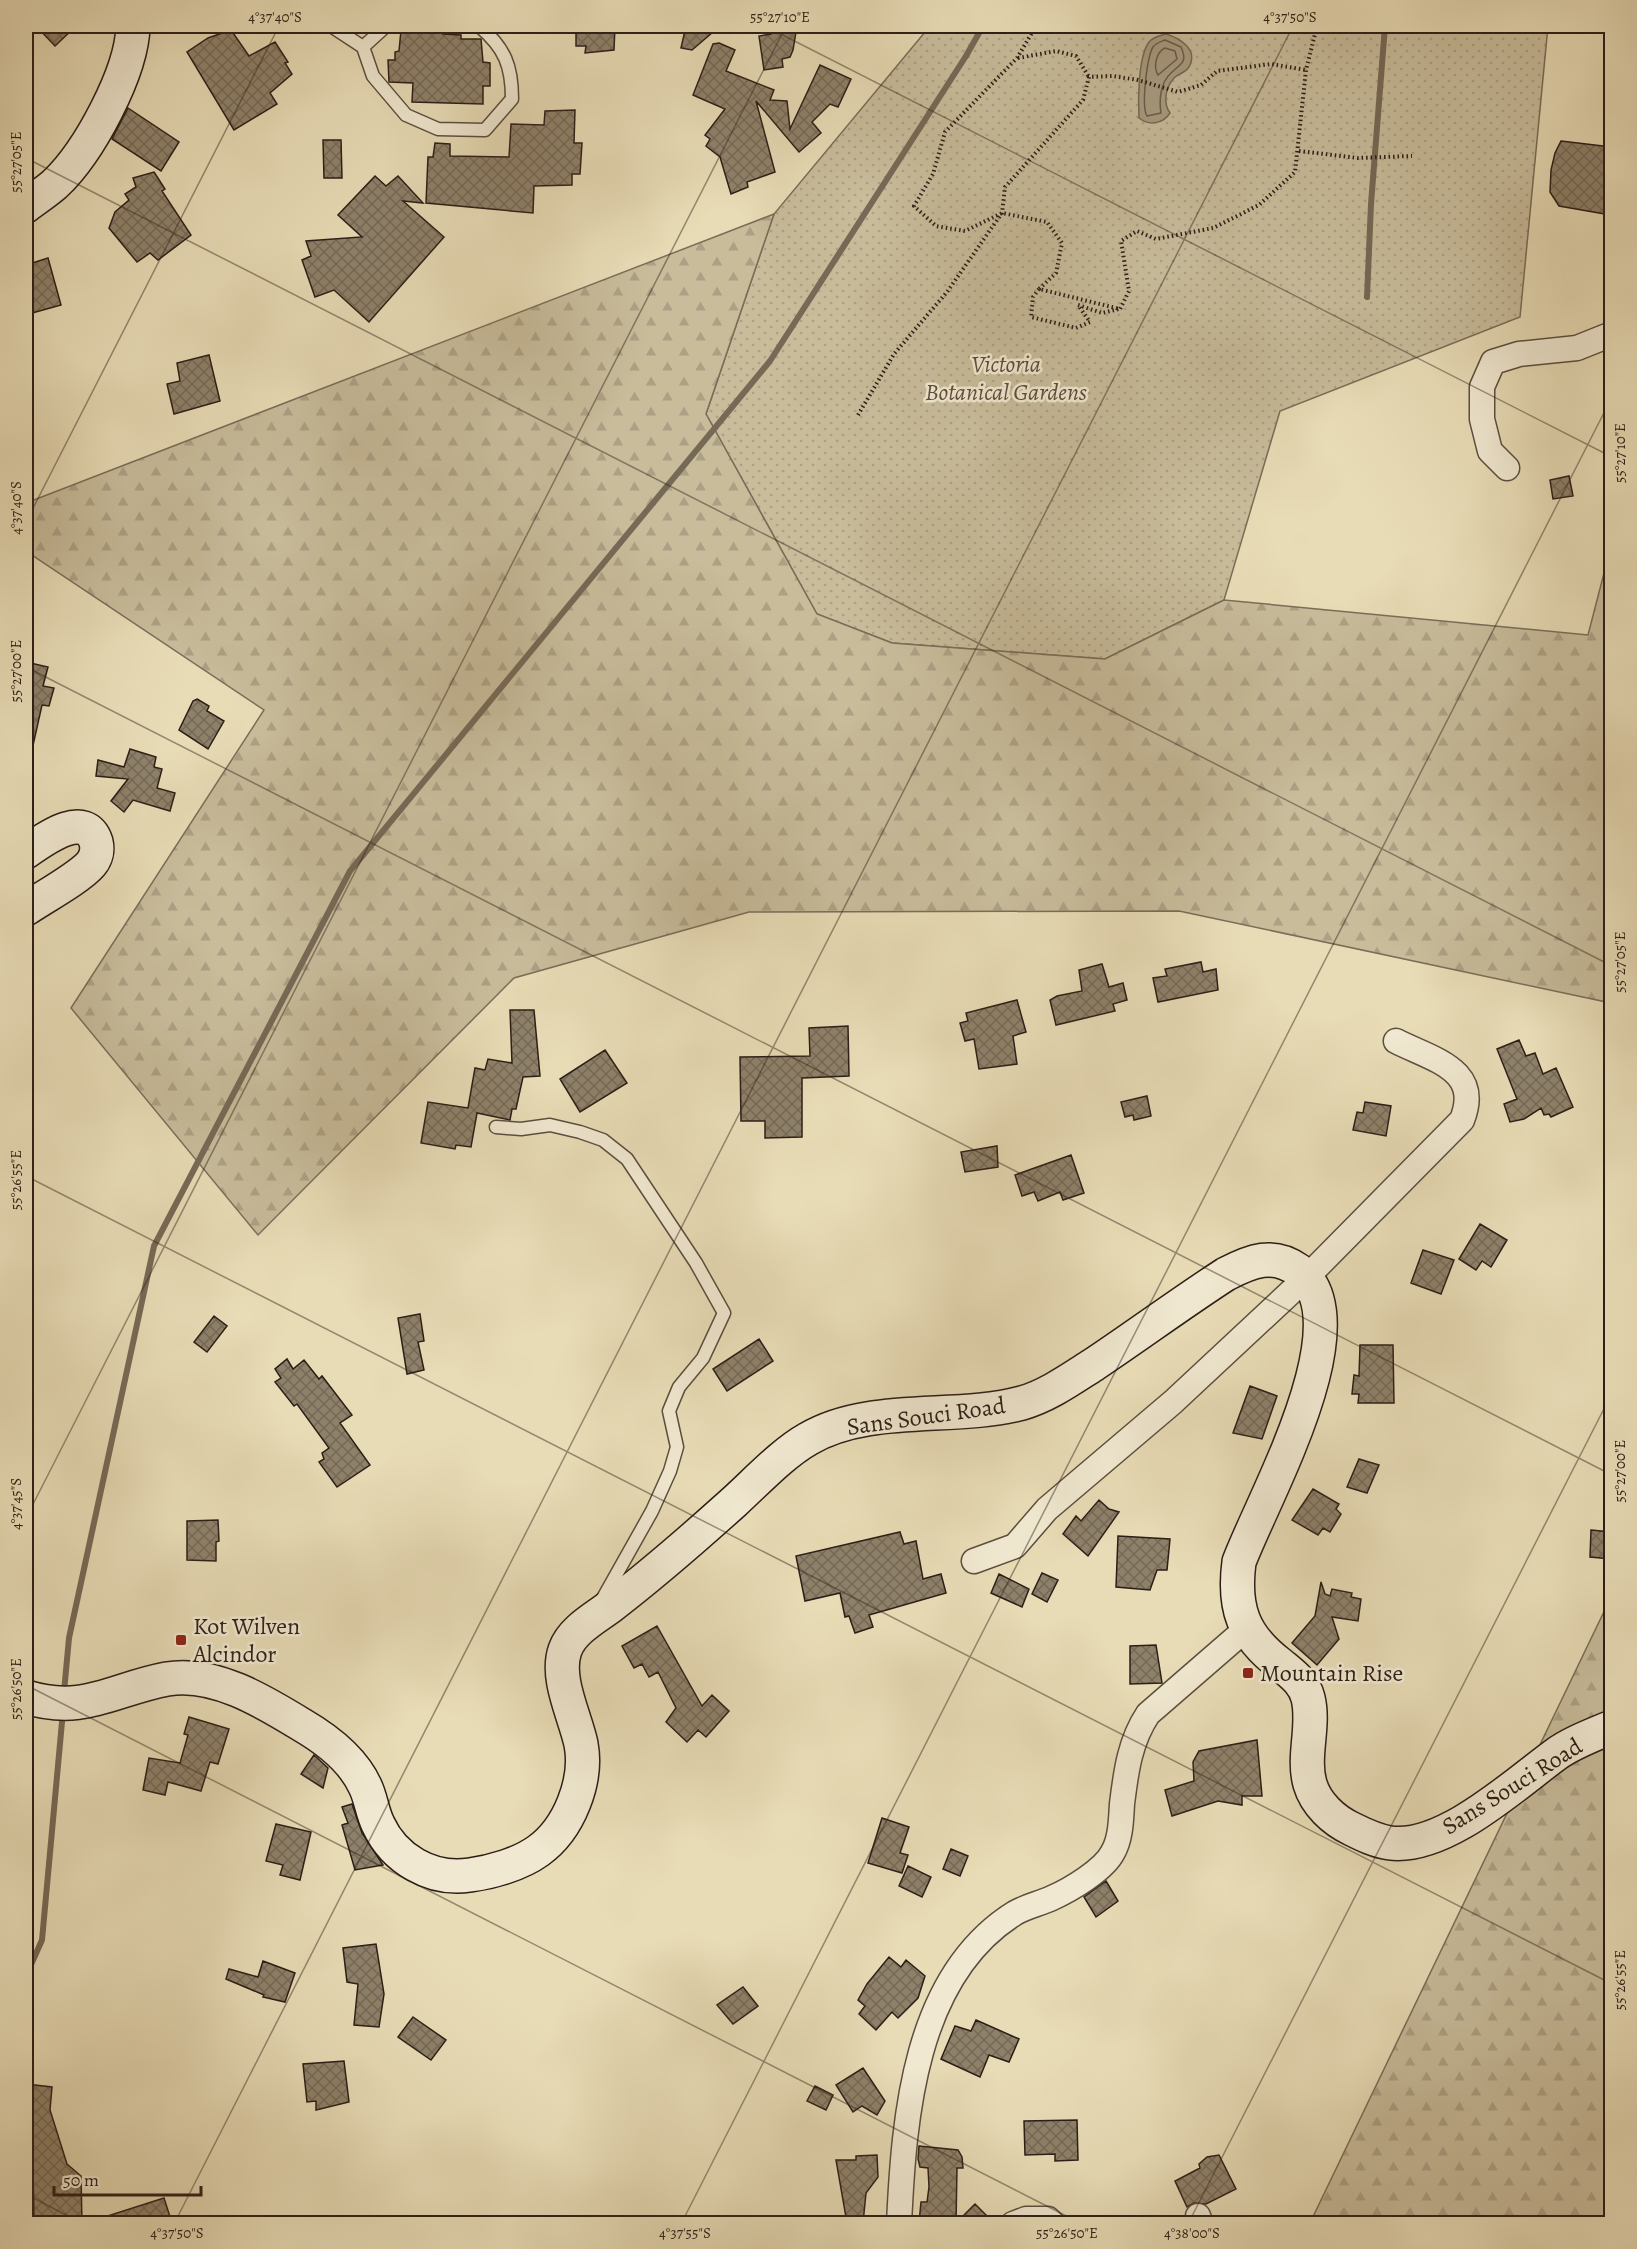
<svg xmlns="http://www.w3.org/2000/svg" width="1637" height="2249" viewBox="0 0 1637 2249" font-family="Alegreya,serif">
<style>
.grass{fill:url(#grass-dots);stroke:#7a6d59;stroke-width:1.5}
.forest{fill:url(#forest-firs);stroke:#7a6d59;stroke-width:1.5}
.water{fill:#a89b80;stroke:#766956;stroke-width:1.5}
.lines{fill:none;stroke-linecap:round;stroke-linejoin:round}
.shore{stroke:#6a5c4c;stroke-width:1.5}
.stream{stroke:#766956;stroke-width:6}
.building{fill:url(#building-cross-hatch);stroke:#2c1e17;stroke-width:1.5}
.service-casing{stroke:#5b4e3f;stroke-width:15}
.minor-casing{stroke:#5b4e3f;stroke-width:27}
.secondary-casing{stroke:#2c1e17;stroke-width:36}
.path{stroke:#2c1e17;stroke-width:4;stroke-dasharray:1.5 3;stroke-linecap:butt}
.service{stroke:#f0e8d0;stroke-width:12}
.minor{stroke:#f0e8d0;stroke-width:24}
.secondary{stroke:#f0e8d0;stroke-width:33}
.ticks{fill:none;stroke:#2c1e17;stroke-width:1.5;stroke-opacity:0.45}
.poi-dot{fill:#8f2418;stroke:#f0e8d0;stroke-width:2}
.labels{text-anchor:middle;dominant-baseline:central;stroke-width:5;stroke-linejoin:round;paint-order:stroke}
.park-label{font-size:24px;font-style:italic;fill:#5b4d3f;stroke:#f0e8d0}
.street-label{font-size:24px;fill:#2c1e17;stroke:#f0e8d0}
.poi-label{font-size:24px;fill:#2c1e17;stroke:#f0e8d0;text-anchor:start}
.neatline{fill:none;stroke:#2c1e17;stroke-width:2}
.ticks-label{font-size:15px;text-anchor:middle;fill:#2c1e17}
</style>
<defs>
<pattern id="grass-dots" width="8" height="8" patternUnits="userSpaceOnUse" patternTransform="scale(1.5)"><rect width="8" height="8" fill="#c8bc9b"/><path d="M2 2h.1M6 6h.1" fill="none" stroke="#aca185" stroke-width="1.8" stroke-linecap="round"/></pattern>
<pattern id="forest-firs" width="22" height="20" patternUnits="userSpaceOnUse" patternTransform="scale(1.5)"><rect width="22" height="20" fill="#c8bc9b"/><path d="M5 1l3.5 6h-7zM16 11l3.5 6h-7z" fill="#aca185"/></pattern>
<pattern id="building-cross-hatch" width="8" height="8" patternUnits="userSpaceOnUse" patternTransform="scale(1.5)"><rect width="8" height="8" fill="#8e816a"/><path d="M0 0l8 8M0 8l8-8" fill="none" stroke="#746956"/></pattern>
</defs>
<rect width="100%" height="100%" fill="#e8dcb6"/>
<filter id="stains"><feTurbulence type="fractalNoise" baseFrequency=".00333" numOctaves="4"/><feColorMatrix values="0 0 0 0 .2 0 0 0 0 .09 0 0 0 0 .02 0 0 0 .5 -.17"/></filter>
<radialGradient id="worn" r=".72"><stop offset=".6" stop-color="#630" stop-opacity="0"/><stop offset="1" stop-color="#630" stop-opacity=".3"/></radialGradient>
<path class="grass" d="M930,26h618l-28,291 -240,94 -56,189 -119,59 -213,-16 -75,-29 -111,-200 68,-200z"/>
<path class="forest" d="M774,214l-68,200 111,200 75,29 213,16 119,-59 364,35 23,-89v457l-432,-92 -430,1 -235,66 -256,257 -187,-227 193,-298 -238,-159v-48z
M1611,1597v626h-301z"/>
<path class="water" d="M1166,34c13,4 33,15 23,33 -4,6 -11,7 -15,11 -9,10 -11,25 -4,35 -7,11 -21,13 -31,5 -1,-18 -1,-61 10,-76 4,-5 10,-6 17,-8z"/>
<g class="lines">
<path class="shore" d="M1165,40l16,7c7,16 0,16 -10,26 -11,10 -12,28 -10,40l-14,3c-6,-9 0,-59 6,-69 3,-4 7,-5 12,-7z
M1165,48l10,3 2,8 -19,16c-5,-8 -2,-23 7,-27z"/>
<path class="stream" d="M1367,297l4,-93 14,-178
M64,1692l5,-54 85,-392 196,-375 420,-510 196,-305 17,-30
M26,1976l16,-36 21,-229"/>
</g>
<path class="building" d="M36,26h40l-21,20z
M576,26h39l-1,24 -29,3 1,-7h-10z
M686,26h34l-28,24 -11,-2z
M771,26h26l-4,24 -3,7 -8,2 1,8 -19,3 -5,-34 12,-2z
M231,30l18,26 26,-14 13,20 -3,1 7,11 -22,19 7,11 -43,26 -47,-78 21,-14z
M401,30h42v4l18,1v4h20l2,23 7,1v23h-7v18l-71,-2 1,-19 -24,-1 -1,-22h7v-8l4,-1z
M719,43l16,7 -9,21 48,19 -4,10 17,1 3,28 30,-64 31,14 -13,28 -8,-3 -18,18 9,11 -22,19 -43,-51 19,71 -28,10 1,5 -17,7 -11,-37 -14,-11 4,-7 -5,-4 20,-26 -32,-14 20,-51z
M128,108l51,34 -18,29 -49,-32z
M575,110l-1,33h8l-2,31h-8v11l-38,1 -1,27 -107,-10 2,-46h5l2,-14 15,1v12l59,1 2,-33 33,1 1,-14z
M323,140h18l1,38h-18z
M1561,141l50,6v68l-52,-9 -9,-14 1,-22 4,-17z
M154,172l11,17 -3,2 29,44 -33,25 -8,-7 -13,9 -28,-34 6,-16 14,-12 -4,-6 11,-7 -3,-9z
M375,176l11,10 12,-10 25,27 -20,-2 41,36 -75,85 -35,-32 -19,7 -13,-37 9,-4 -5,-15 56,-4 -24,-22z
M48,258l13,47 -29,8 -3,-11 -3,1v-38z
M209,355l11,46 -46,13 -7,-30 13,-3 -3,-18z
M1569,476l4,20 -20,3 -3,-19z
M26,662l22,5 -5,19 11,2 -5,18 -7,-1 -10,45 -6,-1z
M197,699l12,7 -2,5 17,10 -16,28 -29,-19 14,-29z
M130,749l26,8 -2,10 8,2 -5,19 18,5 -5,18 -37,-11 -9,12 -13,-11 17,-22 -32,-3 2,-16 26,7z
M1201,962l2,10 13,-3 2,21 -60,12 -5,-24 14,-2 -2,-7z
M1102,964l7,23 14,-4 4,17 -14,4 2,7 -59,14 -6,-25 7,-4 25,-5 -3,-21z
M1017,1000l9,32 -13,4 4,28 -38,5 -5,-30 -9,2 -5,-18 8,-2 -2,-8z
M510,1010h24l6,66 -17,1 -7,32h-4l-2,11 -33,-7 -6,34 -15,-2 -1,4 -34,-6 7,-41 40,6 7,-40 10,2 3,-11 24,4z
M848,1026l1,50 -47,2v59l-37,1v-17h-24l-1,-64 70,-1 -1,-28z
M1519,1040l7,16 9,-3 8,21 13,-6 17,39 -22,10 -2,-3 -5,1 -3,-7 -17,11 -14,3 -6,-18 13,-5 -20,-50z
M605,1050l22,33 -47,29 -20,-33z
M1147,1096l4,20 -17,4 -1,-5 -8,2 -4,-15z
M1365,1102l26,4 -5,30 -33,-6 4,-18 6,1z
M997,1146l1,21 -33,5 -4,-20z
M1071,1155l13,38 -21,7 -3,-8 -22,9 -4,-9 -12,4 -7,-21z
M1480,1224l27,16 -16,27 -9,-6 -6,9 -17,-11z
M1423,1250l31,10 -13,34 -30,-11z
M420,1314l4,27 -6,1 6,28 -17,4 -9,-56z
M214,1316l13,10 -20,26 -13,-10z
M759,1339l14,22 -46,30 -14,-22z
M1360,1345h33l1,58h-36l1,-9h-7l2,-19 5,1z
M287,1359l6,10 11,-9 15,19 3,-3 30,39 -12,8 30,42 -33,22 -18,-25 5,-3 -2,-6 7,-5 -32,-44 -3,2 -19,-24 6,-4 -6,-9z
M1250,1386l27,10 -15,43 -29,-6z
M1359,1459l20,6 -12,28 -20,-6z
M1313,1489l26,15 -3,5 5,5 -11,18 -7,-4 -5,7 -26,-15z
M1099,1500l10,9 10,3 -31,44 -25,-22 13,-18 5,5z
M218,1520l1,21 -3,1v19l-29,-1v-39z
M1591,1530l20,2v27l-21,-2z
M900,1532l4,12 12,-3 7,38 18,-5 5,19 -77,22 4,12 -18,6 -6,-17 -4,1 -5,-24 -35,8 -9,-45z
M1118,1536l52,3 -3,31h-10l-7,20 -34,-3z
M1042,1573l16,7 -11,22 -15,-8z
M999,1574l30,15 -7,18 -31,-14z
M1321,1582l4,12 5,2 2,-7 20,4 -1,4 10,2 -3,22 -26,-4 7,22 -22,26 -25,-22 23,-27z
M657,1626l45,80 10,-11 17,16 -23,26 -8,-7 -11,12 -21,-20 10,-14 -18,-36 -9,5 -7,-13 -8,4 -12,-22z
M1156,1645l6,38 -32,1v-38z
M189,1717l40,12 -11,35 -8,-2 -9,29 -33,-9 -3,13 -22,-5 6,-32 31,5 8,-28 -4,-1z
M1257,1740l5,56h-20v9l-24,-4 -46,15 -7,-26 29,-9 -1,-19 6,-11z
M314,1755l14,13 -5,20 -22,-14z
M352,1804l10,29 21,32 -28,5 -13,-45 6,-2 -6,-16z
M882,1818l27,9 -9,26 8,2 -6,18 -34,-10z
M276,1824l35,8 -11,48 -20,-5 3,-10 -17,-4z
M951,1849l17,7 -8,20 -17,-7z
M908,1866l23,11 -9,20 -23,-11z
M1106,1881l12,20 -22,16 -12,-20z
M376,1944l8,50 -5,33 -25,-2 4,-41 -11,-2 -4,-34z
M889,1957l12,10 5,-7 19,16 -7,22 -20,20 -6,-6 -16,18 -17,-16 6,-8 -7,-6 9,-16z
M263,1961l32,12 -10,29 -22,-5 1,-2 -38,-16 3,-10 29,8z
M743,1987l15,19 -25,18 -16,-19z
M413,2017l33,23 -15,20 -33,-23z
M976,2020l43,19 -10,23 -20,-7 -9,22 -39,-18 14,-33 16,5z
M344,2061l5,41 -33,8v-9l-9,1 -4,-38z
M863,2068l22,33 -8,14 -15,-9 -9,6 -17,-27z
M26,2084l26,3 -2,23 17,54 14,12 1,47h-46l1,-4 -3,1 -1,-52 -7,-18z
M815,2086l18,9 -7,15 -19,-9z
M1077,2120l1,40 -23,1v-7l-30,1 -1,-34z
M919,2146l39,4 4,7 1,11h-6l-1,55 19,-19 19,19h-75l2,-21h6l2,-15 -1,-19 -8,-1 -2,-8z
M877,2155l1,22 -12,16 -3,30h-16l-11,-63h20v-4z
M1219,2155l17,34 -30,15 -12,-1 -7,4 -12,-26 25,-13 -1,-4 8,-7z
M164,2198l8,25h-77v-3z"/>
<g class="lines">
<g class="service-casing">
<path id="service" d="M331,26l32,21 10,29 33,39 32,14 47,1 27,-31c0,-33 -7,-51 -33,-73
M363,47l23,-21
M496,1127l25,2 29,-4 30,7 23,8 24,19 69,104 28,50 -21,45 -24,29 -10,24 8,36 -7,24 -18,40 -50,89"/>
</g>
<g class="minor-casing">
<path id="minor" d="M1507,468l-17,-17 -8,-32v-32l11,-25 26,-8 58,-6 35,-14
M974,1561l41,-15 32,-37 126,-107 134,-125 155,-157c20,-51 -29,-60 -66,-79
M1198,2216l3,8
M899,2224c5,-107 15,-248 116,-311 12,-7 24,-9 37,-15 18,-8 52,-28 61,-46 8,-14 8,-33 9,-48 4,-33 8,-63 26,-90l98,-85
M1013,2224l13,-5h22l5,5"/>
</g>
<g class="secondary-casing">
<path id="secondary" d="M26,206c9,-7 20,-14 29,-22 34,-32 77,-112 78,-158
M26,852c16,-11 59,-44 70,-10 2,8 0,16 -5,22 -12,14 -49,34 -65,45
M26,1697c58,18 87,-8 141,-18 47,-8 96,22 135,46 24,14 51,35 63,61 6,12 7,26 13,38 16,35 53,57 92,51 22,-3 50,-11 68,-24 31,-22 50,-70 43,-107 -6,-28 -26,-66 -16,-94 7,-20 30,-32 46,-44 43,-33 83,-68 123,-104 22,-20 49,-49 74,-63 61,-36 147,-18 214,-36 25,-7 49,-24 71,-38 45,-30 88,-62 133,-91 25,-13 47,-22 72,-4 67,51 -36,230 -59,292 -6,46 4,74 41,102 12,10 24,18 28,34 7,28 -6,58 2,86 6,20 23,36 42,45 12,6 24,12 38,14 54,7 124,-58 165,-88 16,-12 38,-20 57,-28"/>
</g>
<path class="path" d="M1036,26l-19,32 -72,74 -12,42 -19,32 22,20 29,5 37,-18 45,9 15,21 -6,30 -17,16 81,20 9,-18 -8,-50 16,-10 19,8 57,-11 46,-23 36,-33 11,-102 11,-44
M1018,58l38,-7 20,5 13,21
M1299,151l59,7 54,-2
M1039,289l-6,8 -2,20 45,11 14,-6 -12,-17 24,8 17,-4
M858,415l36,-61 53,-62 55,-79 3,-26 78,-87 6,-23 24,-1 25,4 40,12 23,-7 16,-14 54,-7 35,6"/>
<use href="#service" class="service"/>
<use href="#minor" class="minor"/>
<use href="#secondary" class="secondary"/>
</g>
<path class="ticks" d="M765,26l847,431M26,158l1586,808M26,522l253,-496M26,667l1586,808M26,1176l1586,808M26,1518l760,-1492M26,1685l1056,539M26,2194l57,30M174,2224l1119,-2198M681,2224l931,-1827M1188,2224l424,-831"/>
<g class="poi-dot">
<rect x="175" y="1634" width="12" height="12" rx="3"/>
<rect x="1242" y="1667" width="12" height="12" rx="3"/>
</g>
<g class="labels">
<g class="park-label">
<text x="1006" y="364">Victoria<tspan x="1006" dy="28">Botanical Gardens</tspan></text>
</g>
<g class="street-label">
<text transform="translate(926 1416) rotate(-8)">Sans Souci Road</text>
<text transform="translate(1512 1786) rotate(-32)">Sans Souci Road</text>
</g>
<g class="poi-label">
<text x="193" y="1626">Kot Wilven<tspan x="193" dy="28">Alcindor</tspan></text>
<text x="1260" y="1673">Mountain Rise</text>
</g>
</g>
<rect width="1637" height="2249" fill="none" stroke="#e8dcb6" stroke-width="66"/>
<path d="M54 2186v9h147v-9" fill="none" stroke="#2c1e17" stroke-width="3"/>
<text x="63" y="2186" font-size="18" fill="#2c1e17" stroke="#f0e8d0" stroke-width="4.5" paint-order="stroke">50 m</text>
<rect x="33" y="33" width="1571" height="2183" class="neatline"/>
<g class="ticks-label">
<text x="275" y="22">4°37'40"S</text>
<text x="780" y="22">55°27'10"E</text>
<text x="1290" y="22">4°37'50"S</text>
<text transform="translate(16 162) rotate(-90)" y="5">55°27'05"E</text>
<text transform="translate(1620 453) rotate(-90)" y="5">55°27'10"E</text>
<text transform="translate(16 508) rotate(-90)" y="5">4°37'40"S</text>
<text transform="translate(16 671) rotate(-90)" y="5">55°27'00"E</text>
<text transform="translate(1620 962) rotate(-90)" y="5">55°27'05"E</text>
<text transform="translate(16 1180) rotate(-90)" y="5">55°26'55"E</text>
<text transform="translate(1620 1471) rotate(-90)" y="5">55°27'00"E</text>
<text transform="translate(16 1504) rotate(-90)" y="5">4°37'45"S</text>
<text transform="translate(16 1689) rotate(-90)" y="5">55°26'50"E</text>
<text transform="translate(1620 1980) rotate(-90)" y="5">55°26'55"E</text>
<text x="177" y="2238">4°37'50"S</text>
<text x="685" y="2238">4°37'55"S</text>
<text x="1067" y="2238">55°26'50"E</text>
<text x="1192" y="2238">4°38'00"S</text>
</g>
<rect width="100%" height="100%" filter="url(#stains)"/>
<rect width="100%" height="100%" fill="url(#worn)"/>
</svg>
